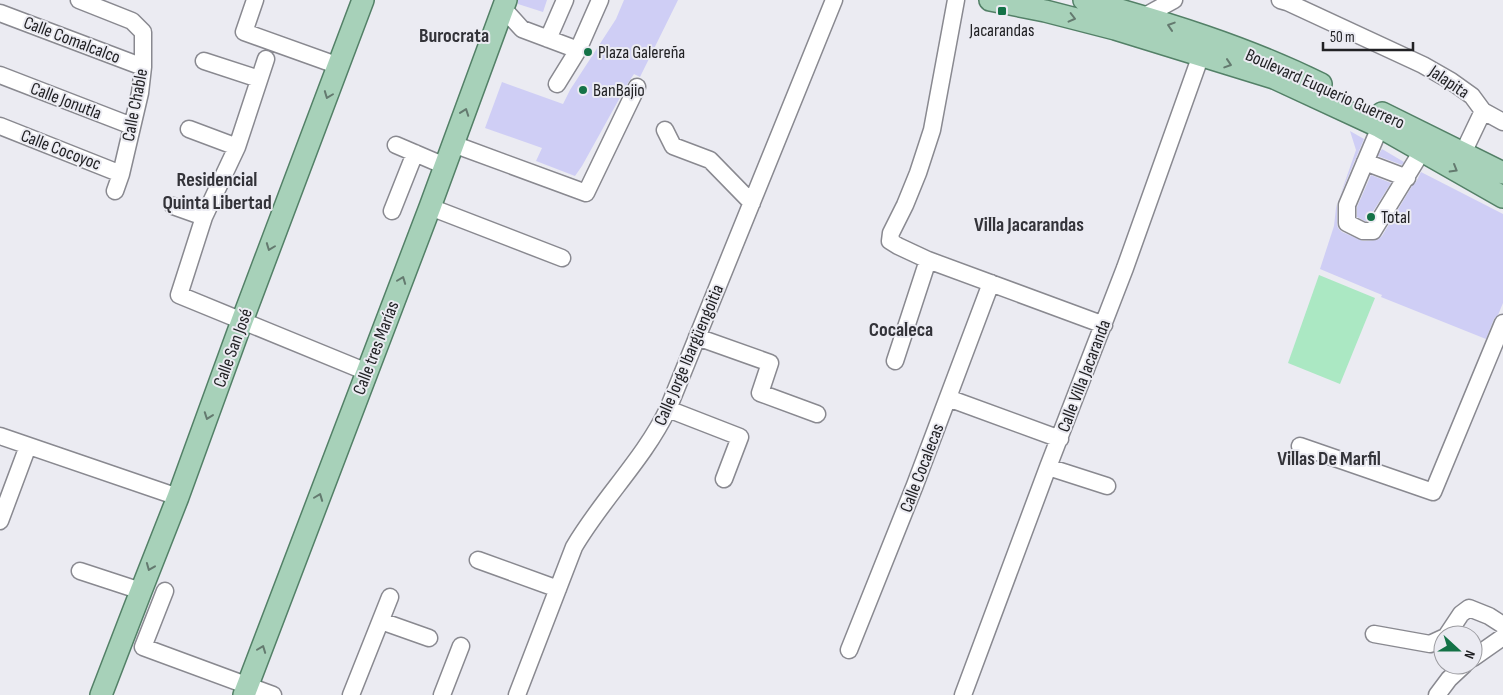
<svg xmlns="http://www.w3.org/2000/svg" width="1503" height="695" viewBox="0 0 1503 695" font-family="'Sofia Sans Condensed',sans-serif">
<style>
.green{fill:#abe8c3}
.building{fill:#cfcef5}
.lines{fill:none;stroke-linecap:round;stroke-linejoin:round}
.minor-casing{stroke:#898990;stroke-width:19}
.major-casing{stroke:#538067;stroke-width:24}
.minor{stroke:#fff;stroke-width:16}
.major{stroke:#a7d1b9;stroke-width:21}
.oneway{stroke:#647a6f}
.poi-dot{fill:#147247;stroke:#ebebf2;stroke-width:2}
.labels{text-anchor:middle;dominant-baseline:central;stroke-width:4;stroke-linejoin:round;paint-order:stroke}
.poi-label{font-size:18px;fill:#222225;stroke:#ebebf2;text-anchor:start}
.street-label{font-size:18px;fill:#222225;stroke:#ebebf2}
.quarter-label{font-size:20px;font-weight:bold;fill:#333339;stroke:#ebebf2}
</style>
<rect width="100%" height="100%" fill="#ebebf2"/>
<path class="green" d="M1319,275l56,23 -35,86 -52,-21z"/>
<path class="building" d="M518,0h29l-4,12 -25,-8z
M624,0h54l-38,77 -6,-3 -6,9 -46,83 -7,10 -39,-15 6,-13 -57,-20 17,-46 61,22 7,-14 46,-71z
M1350,131l14,8 -24,57 16,-46z
M1382,149l22,13 -2,3 -24,-9z
M1421,172l82,42v89l-5,12 -4,4 -8,20 -105,-42 1,-2 -62,-26 14,-43 2,-18 1,-4v20l1,4 4,4 21,9 14,-1 5,-4 30,-50 4,-4z
M1371,175l20,8 -24,38h-2l-8,-4v-10z"/>
<g class="lines">
<g class="minor-casing">
<path id="minor" d="M79,0l53,21 11,11v35l-3,26 -19,81 -6,17
M255,0l-11,32 95,34
M956,0l-24,130 -14,43 -13,32 -14,28 -1,8 8,5 30,14 176,65
M1280,0l7,2 136,63 28,16 21,15 11,15 20,11
M503,8l19,21 56,21
M0,13l143,54
M1143,17l31,-17
M548,39l17,-39
M266,59l-29,88 -33,70 -25,78 188,77
M204,61l55,18
M0,75l132,51
M557,84l21,-34 22,-50
M0,126l121,48
M1380,127l-33,78v18l16,8h10l49,-80
M189,129l48,18
M665,130l8,16 37,14 42,43
M453,144l133,49 51,-106
M396,145l49,21
M1463,153l20,-42
M1365,162l42,16
M173,206l31,11
M430,207l132,51
M392,211l23,-58
M697,337l73,26 -10,30 57,21
M895,361l33,-101
M948,398l112,41
M668,409l72,28 -16,42
M0,436l178,61
M1300,446l133,46 70,-169
M1048,467l59,19
M0,521l28,-75
M478,560l80,29
M80,571l61,20
M165,591l-22,56 130,48
M381,621l48,17
M1374,634l56,10 13,-6
M1447,635l14,-21 8,-6 20,8 14,9
M849,650l66,-165 76,-202
M1473,658l30,-21
M351,695l39,-98
M442,695l19,-49
M517,695l57,-148c28,-48 70,-88 94,-138l166,-409
M963,695l85,-228 77,-199 76,-213
M1437,695l12,-16 15,-14"/>
</g>
<g class="major-casing">
<path id="major" d="M990,0l55,11 70,18 159,49 106,49 123,70
M1084,0c81,22 162,47 237,84
M1382,113l121,60
M101,695l40,-104 37,-94 64,-176 121,-321
M244,695l186,-488 76,-207"/>
</g>
<use href="#minor" class="minor"/>
<use href="#major" class="major"/>
</g>
<defs><path id="oneway-chevron" d="M-2-3.5L2.5 0L-2 3.5" fill="none" stroke-width="1.6" stroke-linecap="round" stroke-linejoin="round" transform="scale(1.25)"/></defs>
<g class="oneway">
<use href="#oneway-chevron" transform="translate(1072 18) rotate(14)"/>
<use href="#oneway-chevron" transform="translate(1171 26) rotate(-162)"/>
<use href="#oneway-chevron" transform="translate(1228 64) rotate(18)"/>
<use href="#oneway-chevron" transform="translate(328 95) rotate(111)"/>
<use href="#oneway-chevron" transform="translate(465 112) rotate(-70)"/>
<use href="#oneway-chevron" transform="translate(1454 169) rotate(30)"/>
<use href="#oneway-chevron" transform="translate(270 247) rotate(111)"/>
<use href="#oneway-chevron" transform="translate(402 280) rotate(-69)"/>
<use href="#oneway-chevron" transform="translate(208 416) rotate(110)"/>
<use href="#oneway-chevron" transform="translate(319 497) rotate(-69)"/>
<use href="#oneway-chevron" transform="translate(150 567) rotate(112)"/>
<use href="#oneway-chevron" transform="translate(262 649) rotate(-69)"/>
</g>
<g class="poi-dot">
<rect x="997" y="6" width="10" height="10" rx="2.5"/>
<circle cx="588" cy="52" r="5"/>
<circle cx="583" cy="90" r="5"/>
<circle cx="1371" cy="217" r="5"/>
</g>
<g class="labels">
<g class="poi-label">
<text x="1002" y="30" text-anchor="middle">Jacarandas</text>
<text x="598" y="52">Plaza Galereña</text>
<text x="593" y="90">BanBajio</text>
<text x="1381" y="217">Total</text>
</g>
<g class="street-label">
<text transform="translate(72 40) rotate(21)">Calle Comalcalco</text>
<text transform="translate(1449 82) rotate(34)">Jalapita</text>
<text transform="translate(1325 89) rotate(24)">Boulevard Euquerio Guerrero</text>
<text transform="translate(66 101) rotate(21)">Calle Jonutla</text>
<text transform="translate(135 105) rotate(-79)">Calle Chable</text>
<text transform="translate(61 150) rotate(21)">Calle Cocoyoc</text>
<text transform="translate(233 348) rotate(-70)">Calle San José</text>
<text transform="translate(376 348) rotate(-69)">Calle tres Marías</text>
<text transform="translate(689 355) rotate(-67)">Calle Jorge Ibargüengoitia</text>
<text transform="translate(1084 376) rotate(-69)">Calle Villa Jacaranda</text>
<text transform="translate(922 468) rotate(-69)">Calle Cocalecas</text>
</g>
<g class="quarter-label">
<text x="454" y="36">Burocrata</text>
<text x="217" y="180">Residencial<tspan x="217" dy="23">Quinta Libertad</tspan></text>
<text x="1029" y="225">Villa Jacarandas</text>
<text x="901" y="330">Cocaleca</text>
<text x="1329" y="459">Villas De Marfil</text>
</g>
</g>
<g transform="translate(1458 650) rotate(111)"><circle r="24" fill="#ebebf2" stroke="#9b9ba0"/>
<path d="M0-4L9 19L0 12L-9 19Z" fill="#147247"/>
<text y="-8" font-size="14" font-weight="bold" text-anchor="middle" fill="#222225">N</text>
</g>
<path d="M1323 42v8h90v-8" fill="none" stroke="#222225" stroke-width="2.5"/>
<text x="1330" y="42" font-size="15" fill="#222225" stroke="#ebebf2" stroke-width="4" paint-order="stroke">50 m</text>
</svg>
